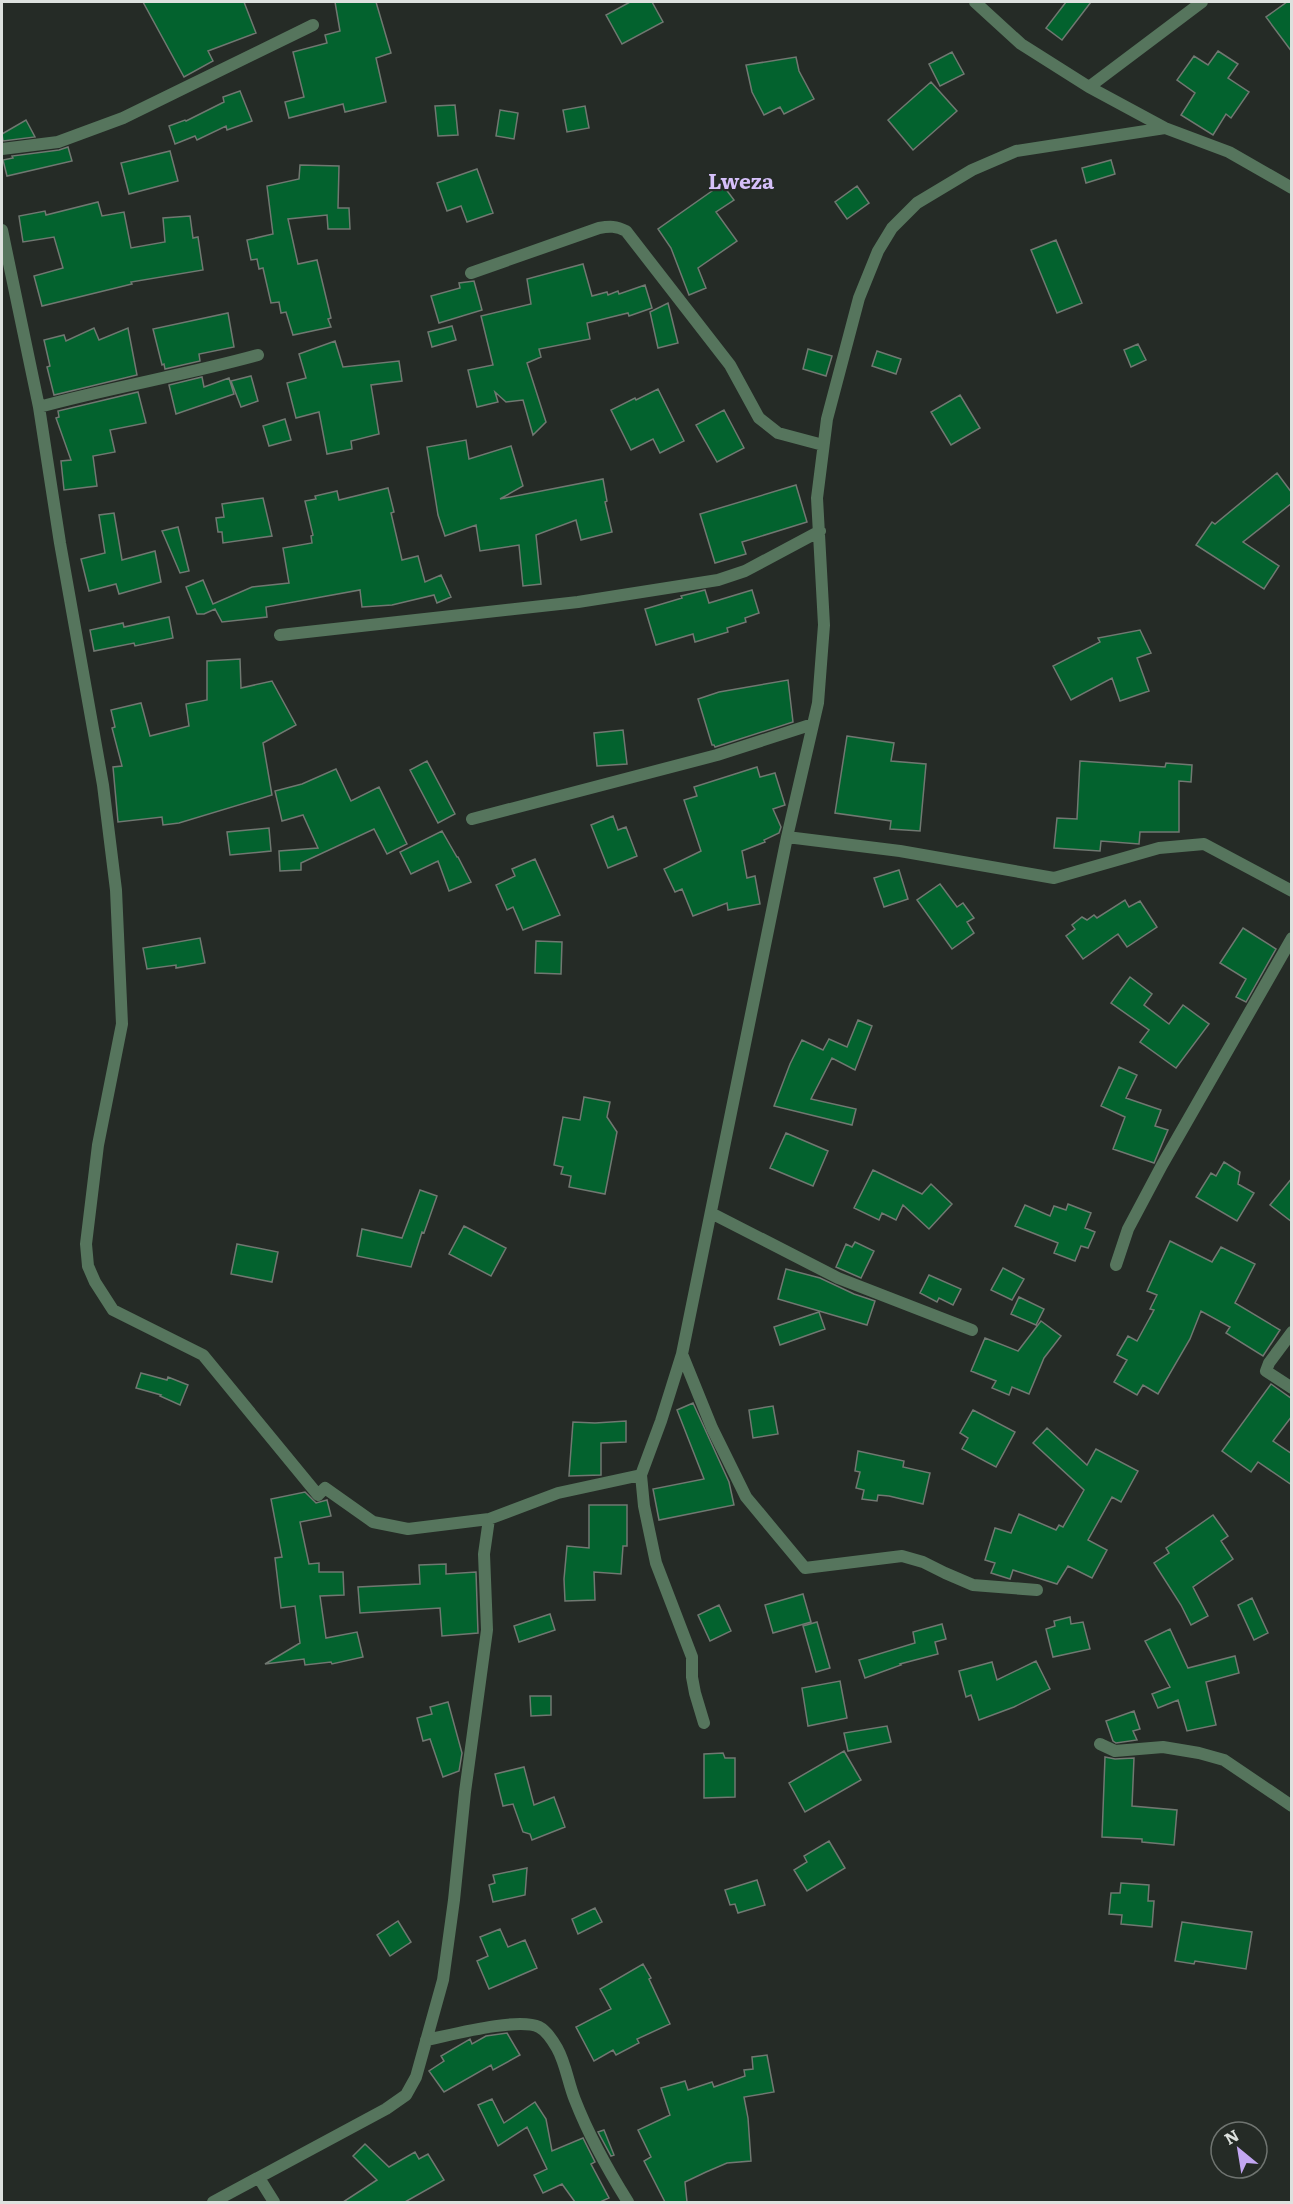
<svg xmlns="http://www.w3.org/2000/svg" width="1293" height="2204" viewBox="0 0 1293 2204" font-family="Literata,serif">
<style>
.building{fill:#03622e;stroke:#707871;stroke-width:1.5}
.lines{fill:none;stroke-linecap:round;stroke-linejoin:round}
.street{stroke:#56755d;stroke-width:12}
.labels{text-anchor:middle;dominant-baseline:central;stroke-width:4.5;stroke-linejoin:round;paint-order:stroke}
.quarter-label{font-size:21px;font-weight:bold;fill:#d5c0f9;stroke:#252b26}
</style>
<rect width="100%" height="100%" fill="#252b26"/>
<path class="building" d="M143,2h101l12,31 -48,18 5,10 -29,16z
M335,2h41l15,51 -15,5 10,44 -41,10 -2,-8 -54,14 -4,-16 19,-5 -11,-45 34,-9 -2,-8 15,-4z
M630,2h22l11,20 -41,22 -16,-29z
M1066,2h25l-29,38 -16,-12z
M1287,2h5v50l-26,-35z
M1218,51l20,13 -10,14 21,14 -18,26 -5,-4 -13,21 -32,-20 14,-22 -18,-13 17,-24 14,9z
M952,52l12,22 -24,12 -11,-22z
M796,57l3,14 15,28 -30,15 -4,-7 -16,8 -12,-23 -6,-27z
M931,82l26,29 -44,39 -25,-30z
M240,91l12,30 -25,9 -1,-4 -29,14 -2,-4 -20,8 -6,-18 16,-6 1,1 38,-19 -1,-5z
M455,105l3,30 -20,1 -3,-30z
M585,106l4,22 -22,4 -4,-22z
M500,110l18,3 -4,26 -18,-3z
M26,120l9,17 -32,4 -1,-7z
M68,147l4,14 -65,15 -4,-16 10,-2 -1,-2 47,-6z
M170,151l8,30 -49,13 -8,-31z
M1111,160l4,14 -29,9 -4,-15z
M300,165l39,1 -1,42h11l1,21h-22l-1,-14 -39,4 10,45 19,-4 14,58 -3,1 3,8 -38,8 -7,-23 -5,1 -2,-11 -8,1 -8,-35 -4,1 -2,-10 -6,1 -4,-20 26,-6 -6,-48 32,-7z
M477,169l16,44 -26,9 -6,-16 -14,5 -10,-28z
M722,184l12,16 -18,12 21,29 -39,27 8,20 -17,7 -18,-47 -13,-19z
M857,186l12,17 -22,16 -12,-17z
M98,202l4,14 22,-4 7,36 34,-6 -2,-24 27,-2 3,22 5,-1 5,33 -72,12 1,2 -90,22 -8,-30 29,-8 -9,-31 -31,5 -4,-26 26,-5 1,4z
M1056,240l26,63 -25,10 -26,-63z
M583,264l9,32 15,-4 1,3 10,-4 1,3 26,-9 7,23 -23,8 -1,-3 -41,10 3,16 -51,10 2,8 -14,6 19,59 -13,13 -10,-35 -17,2 -11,-10 3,10 -21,5 -9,-37 25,-5 -12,-49 50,-12 -4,-25z
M474,281l8,29 -43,13 -8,-27 29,-8 -1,-5z
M668,303l10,40 -20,5 -8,-36z
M228,313l6,34 -35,7 1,7 -35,8 -1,-5 -2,1 -9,-36z
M452,326l4,14 -24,7 -4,-15z
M94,328l5,12 29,-12 9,47 -83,20 -7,-28 3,-1 -6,-26 20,-5 2,6z
M335,341l8,26 56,-6 3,20 -31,4 8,49 -28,7 1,8 -25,5 -8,-42 -23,6 -9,-35 19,-5 -7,-24z
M1138,344l8,16 -15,7 -7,-17z
M808,349l24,7 -6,20 -23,-7z
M877,351l24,8 -5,15 -24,-8z
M251,376l7,25 -17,6 -10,-26z
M202,377l2,10 25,-9 5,16 -58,20 -7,-29z
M658,389l26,52 -24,12 -7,-14 -22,11 -20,-40 24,-12 1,2z
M138,392l8,31 -36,7 5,22 -22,4 4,30 -33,4 -3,-29 10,-1 -15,-42 3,-1 -1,-6z
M960,395l20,33 -29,17 -20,-33z
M724,410l20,38 -27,14 -21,-37z
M285,419l6,21 -22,6 -6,-20z
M466,440l3,19 42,-13 12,40 -23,13 103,-20 4,22 -2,1 7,30 -31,8 -5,-20 -40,15 5,49 -18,2 -4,-41 -39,6 -4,-26 -31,11 -7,-21 -11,-68z
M1277,473l15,20v10l-49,39 36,24 -15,23 -68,-44 16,-23 3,2z
M796,485l11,37 -65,20 4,12 -31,9 -15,-49z
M388,488l6,24 -3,1 11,47 16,-4 7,26 16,-7 10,22 -14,6 -3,-8 -42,10 -30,2 -2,-17 -94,17 1,10 -45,5 -7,-13 -11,5h-7l-11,-27 17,-7 10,24 39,-17 37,-4 -6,-35 29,-5 -1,-7 2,-1 -8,-34 11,-2 -1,-3 22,-5 2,9z
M263,498l9,38 -49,7 -1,-11h-4l-2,-14 8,-1 -2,-13z
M114,513l8,47 33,-9 6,31 -42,12 -3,-10 -27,7 -8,-32 24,-6 -6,-38z
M178,527l11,44 -9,2 -18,-42z
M705,590l4,13 43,-13 7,23 -14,5 1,4 -19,6 1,4 -33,10 -2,-8 -37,11 -11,-36 37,-11 -1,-2z
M169,617l4,21 -38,8 -1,-3 -40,8 -4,-21 33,-7 1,4z
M1140,630l11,23 -14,5 12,33 -29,10 -8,-23 -41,22 -18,-34 47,-24 -2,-4z
M240,659l1,29 31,-7 24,44 -33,18 9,52 -93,28 -16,2 -1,-8 -44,5 -5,-55 9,-1 -10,-38 3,-1 -4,-17 30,-7 9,33 39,-10 -3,-22 21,-4v-39z
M788,680l5,42 -78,25 -1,-2h-2l-14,-46 21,-7z
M623,730l4,34 -30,2 -3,-33z
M847,736l47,7 -3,18 35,3 -6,67 -30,-2 1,-8 -56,-8z
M427,761l28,53 -17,9 -28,-53z
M1080,761l85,6 1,-4 26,2 -1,17 -12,-1v51h-39l-1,12 -38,-3 -1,10 -46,-3 3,-30 20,1z
M757,767l3,10 15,-4 10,32 -12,4 8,18 -2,6 -15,7 1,2 -23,9 5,27 8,-2 5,28 -32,6 -1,-7 -34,13 -11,-27 -7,3 -11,-23 37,-18 -17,-51 13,-4 -3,-9z
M336,769l15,32 28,-14 28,57 -20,10 -13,-25 -73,34v7l-21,1 -1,-20 39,-3 -15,-33 -21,6 -7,-30 27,-7z
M613,816l5,14 8,-3 11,29 -29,12 -17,-43z
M269,828l2,23 -41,4 -3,-23z
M442,831l15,26h1l13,25 -22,9 -11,-30 -27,13 -11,-22z
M535,859l25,56 -37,15 -10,-23 -6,3 -11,-25 19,-9 -3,-7z
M899,870l9,29 -24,8 -10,-29z
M940,884l17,23 6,-4 11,15 -7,4 7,11 -22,16 -35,-49z
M1125,900l4,7 11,-6 17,26 -30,20 -9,-13 -35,25 -17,-23 9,-7 -3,-4 10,-8 5,3 7,-5 3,3z
M1243,928l33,21 -30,53 -10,-5 10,-18 -26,-16z
M200,938l5,25 -29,5v-3l-29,4 -4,-21z
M536,941l26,1 -1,32 -26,-1z
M1130,977l22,17 -8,11 25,19 14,-19 26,19 -33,44 -36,-26 9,-12 -38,-27z
M858,1020l14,6 -17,44 -23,-12 -21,41 45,10 -4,16 -78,-19 16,-42 12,-24 21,10 6,-11 18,8z
M1119,1067l18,8 -11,23 35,12 -6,16 13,4 -14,33 -41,-14 12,-32 -24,-11z
M584,1097l26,5 -3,15 10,15 -12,62 -36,-7 2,-11 -10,-2 2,-7 -9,-2 9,-48 17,3z
M786,1133l42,18 -15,35 -43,-18z
M1224,1162l16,10 -2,12 16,9 -17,28 -41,-24 15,-24 5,3z
M873,1170l49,24 9,-10 21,20 -23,25 -26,-24 -7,15 -14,-7 -3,7 -25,-12z
M1292,1178v44l-22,-17z
M420,1190l17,6 -13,37 -2,-1 -11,35 -54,-11 5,-27 40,9z
M1068,1204l23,9 -6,15 10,4 -7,16 -7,-2 -6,15 -21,-8 4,-10 -43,-17 10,-21 25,11 4,-10 12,4z
M464,1226l42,22 -15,28 -42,-22z
M1170,1241l42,21 9,-15 34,17 -20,39 45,27 -17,26 -37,-23 4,-6 -29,-16 -11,28 -32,55 -15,-9 -6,10 -23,-13 13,-22 -10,-5 11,-19 9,5 17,-31 -4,-1 7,-14 -10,-4z
M855,1242l19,9 -13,27 -25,-11 10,-23 6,3z
M237,1244l41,8 -6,30 -41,-8z
M1003,1268l21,11 -12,21 -21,-10z
M786,1269l34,9 34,16 21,7 -8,24 -89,-26z
M929,1275l32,14 -8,16 -14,-7 -2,4 -17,-9z
M1019,1297l25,12 -8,16 -25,-11z
M819,1312l6,17 -45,16 -6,-18z
M1041,1321l20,15 -17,22 -15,36 -17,-7 -3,8 -17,-7 4,-7 -25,-10 14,-33 33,13z
M141,1373l26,7 1,-3 20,8 -8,20 -20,-9 1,-1 -25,-7z
M1271,1384l21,15v17l-19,25 19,13v31l-34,-23 -7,10 -29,-21z
M693,1403l36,79 5,23 -75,15 -6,-31 51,-10 -27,-69z
M773,1406l5,28 -25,4 -4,-28z
M973,1410l42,22 -19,35 -34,-18 6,-11 -8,-5z
M626,1421v21l-25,1v32l-32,1 4,-54 22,1z
M1047,1428l40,37 9,-16 42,22 -17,31 -9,-5 -24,43 19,10 -15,28 -24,-12 -11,18 -44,-14 -3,9 -19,-6 4,-10 -10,-3 10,-32 16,5 8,-19 37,16 3,-5 4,2 21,-37 -51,-47z
M858,1451l46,10 -1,6 27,6 -7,31 -34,-8 -11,-1 -1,6 -15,-2 2,-9 -8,-2 4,-16 -5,-1z
M305,1492l11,11 11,-3 4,16 -31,6 9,42 10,-1v9h24l1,23 -24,1 6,42 31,-6 6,25 -31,7 -1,-2 -26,3 -1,-6 -39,5 35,-21 -5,-37 -14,2 -6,-50 7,-1 -11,-58z
M589,1505h38v41h-4l-2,28 -27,-2 1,28 -30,1 -1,-22 3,-33 22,2z
M1213,1515l15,21 -7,5 12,18 -40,28 15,29 -17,9 -10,-20 -27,-42 15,-10 -3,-5z
M446,1564v10l30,-2 2,61 -36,3 -2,-28 -80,5 -2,-26 62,-3 -1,-19z
M803,1594l8,28 -38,11 -8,-28z
M1252,1598l16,35 -14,7 -16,-35z
M719,1605l12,26 -21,10 -12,-26z
M550,1614l5,16 -36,12 -5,-16z
M1070,1617l1,7 12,-2 7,27 -37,8 -7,-28 9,-3 -1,-5z
M817,1622l13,46 -14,4 -13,-46z
M942,1624l4,15 -11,3 3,12 -38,10 1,1 -36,13 -6,-18 56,-17 -2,-11z
M1170,1629l18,39 47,-12 4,17 -33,9 10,43 -29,6 -9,-31 -20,8 -6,-14 18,-7 -25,-46z
M1036,1661l14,28 -36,18 -35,13 -8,-25 -5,2 -7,-26 33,-9 5,18z
M840,1681l7,37 -39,8 -6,-38z
M530,1696h21v19l-20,1z
M448,1702l14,51 -3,18 -16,6 -13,-38 -7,2 -6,-23 15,-4 -2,-7z
M1134,1711l6,18 -7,2 4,9 -21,3 -3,-2 -7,-20z
M887,1726l4,16 -43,9 -4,-18z
M844,1751l17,29 -56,32 -16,-29z
M723,1753l2,5h10v39l-31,1v-44z
M1105,1757l10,2 19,-1 -2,48 45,4 -3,35 -32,-3v-3l-40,-2z
M524,1767l10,38 20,-8 11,30 -33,13 -2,-6 -7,-2 -10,-28 -10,2 -8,-32z
M829,1841l16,27 -38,23 -13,-21 13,-8 -3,-6z
M527,1868l-2,27 -32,7 -4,-17 6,-2 -2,-8z
M757,1880l8,25 -27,8 -3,-9 -5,1 -5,-15z
M1121,1883l28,2 -1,16h6l-2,26 -31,-3 1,-9 -13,-1 2,-21h9z
M595,1908l7,14 -24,12 -6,-15z
M398,1921l13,21 -21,14 -13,-21z
M1182,1922l70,10 -6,37 -51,-8 -1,3 -19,-3z
M500,1929l8,18 17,-7 12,28 -48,21 -12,-28 11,-5 -8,-19z
M643,1964l8,14 -2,1 21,45 -33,15 2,4 -23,12 -3,-5 -19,11 -18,-34 35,-18 -11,-20z
M507,2033l13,22 -27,15 -2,-5 -47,27 -15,-21 15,-10 -3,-5 29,-17 2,5 14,-8z
M767,2055l7,37 -30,5 4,21 3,43 -24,2 -21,9 -21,10 2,20h-22l-21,-41 7,-4 -13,-27 32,-15 -9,-27 24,-7 3,9 24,-8 2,5 31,-11 -1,-6 9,-1 -1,-12z
M492,2099l12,24 31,-21 11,17 6,32 31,-13 12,24 -4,2 18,34 -9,4h-25l-13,-18 -19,9 -9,-18 13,-6 -20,-42 -29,19 -20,-41z
M604,2130l10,25 -3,1 -13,-24z
M365,2144l24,23 26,-15 4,7 9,-5 16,26 -39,22h-62l34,-22 -24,-24z"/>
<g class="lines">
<path class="street" d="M975,2l46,42 68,43 76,41 64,24 63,36
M1089,87l113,-85
M2,149l56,-7 65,-24 190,-93
M2,230l37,177 21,136 43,242 13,105 6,134 -24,121 -12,99 2,22 7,16 18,28 90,45 115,140 7,-7 48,34 35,7 81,-10 69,-26 83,-18
M471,273l128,-45c11,-2 17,-2 27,3l104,134 29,53 19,15 45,12
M39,407c73,-20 147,-32 219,-52
M280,635l298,-33 140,-22 27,-9 75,-40
M472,819l245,-64 96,-31
M787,837l113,14 154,27 105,-30 45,-4 88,47
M711,1213l127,65 134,52
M1116,1265l12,-36 34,-64 130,-227
M1292,1332l-23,31 -3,8 26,17
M682,1354l30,74 34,69 59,71 97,-12 21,6 22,11 28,12 64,5
M704,1723l-9,-30 -3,-16v-20l-36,-94 -12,-57 -3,-31 20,-54 21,-67 105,-517 31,-134 6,-78 -7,-127 10,-79 32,-121 19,-47 14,-23 25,-25 55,-33 44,-19 149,-23
M1100,1744l15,7 48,-4 36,6 25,7 68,46
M426,2040c25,-5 92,-23 113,-13 8,4 14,14 18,21 9,16 11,35 18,52 14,36 33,70 53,102
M259,2178l15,24
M213,2202l173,-93 20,-14 10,-18 27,-97 11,-80 11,-108 22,-162 -3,-76 5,-35"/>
</g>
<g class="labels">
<g class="quarter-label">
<text x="741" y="179">Lweza</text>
</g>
</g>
<rect width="1293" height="2204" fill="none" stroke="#dde1de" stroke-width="6"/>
<g transform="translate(1239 2150) rotate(330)"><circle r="28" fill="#252b26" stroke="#6f7470" stroke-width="1.5"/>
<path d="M0-4.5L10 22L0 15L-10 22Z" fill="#c3a7f2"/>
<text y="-9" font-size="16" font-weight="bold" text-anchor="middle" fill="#dde1de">N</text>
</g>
</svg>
